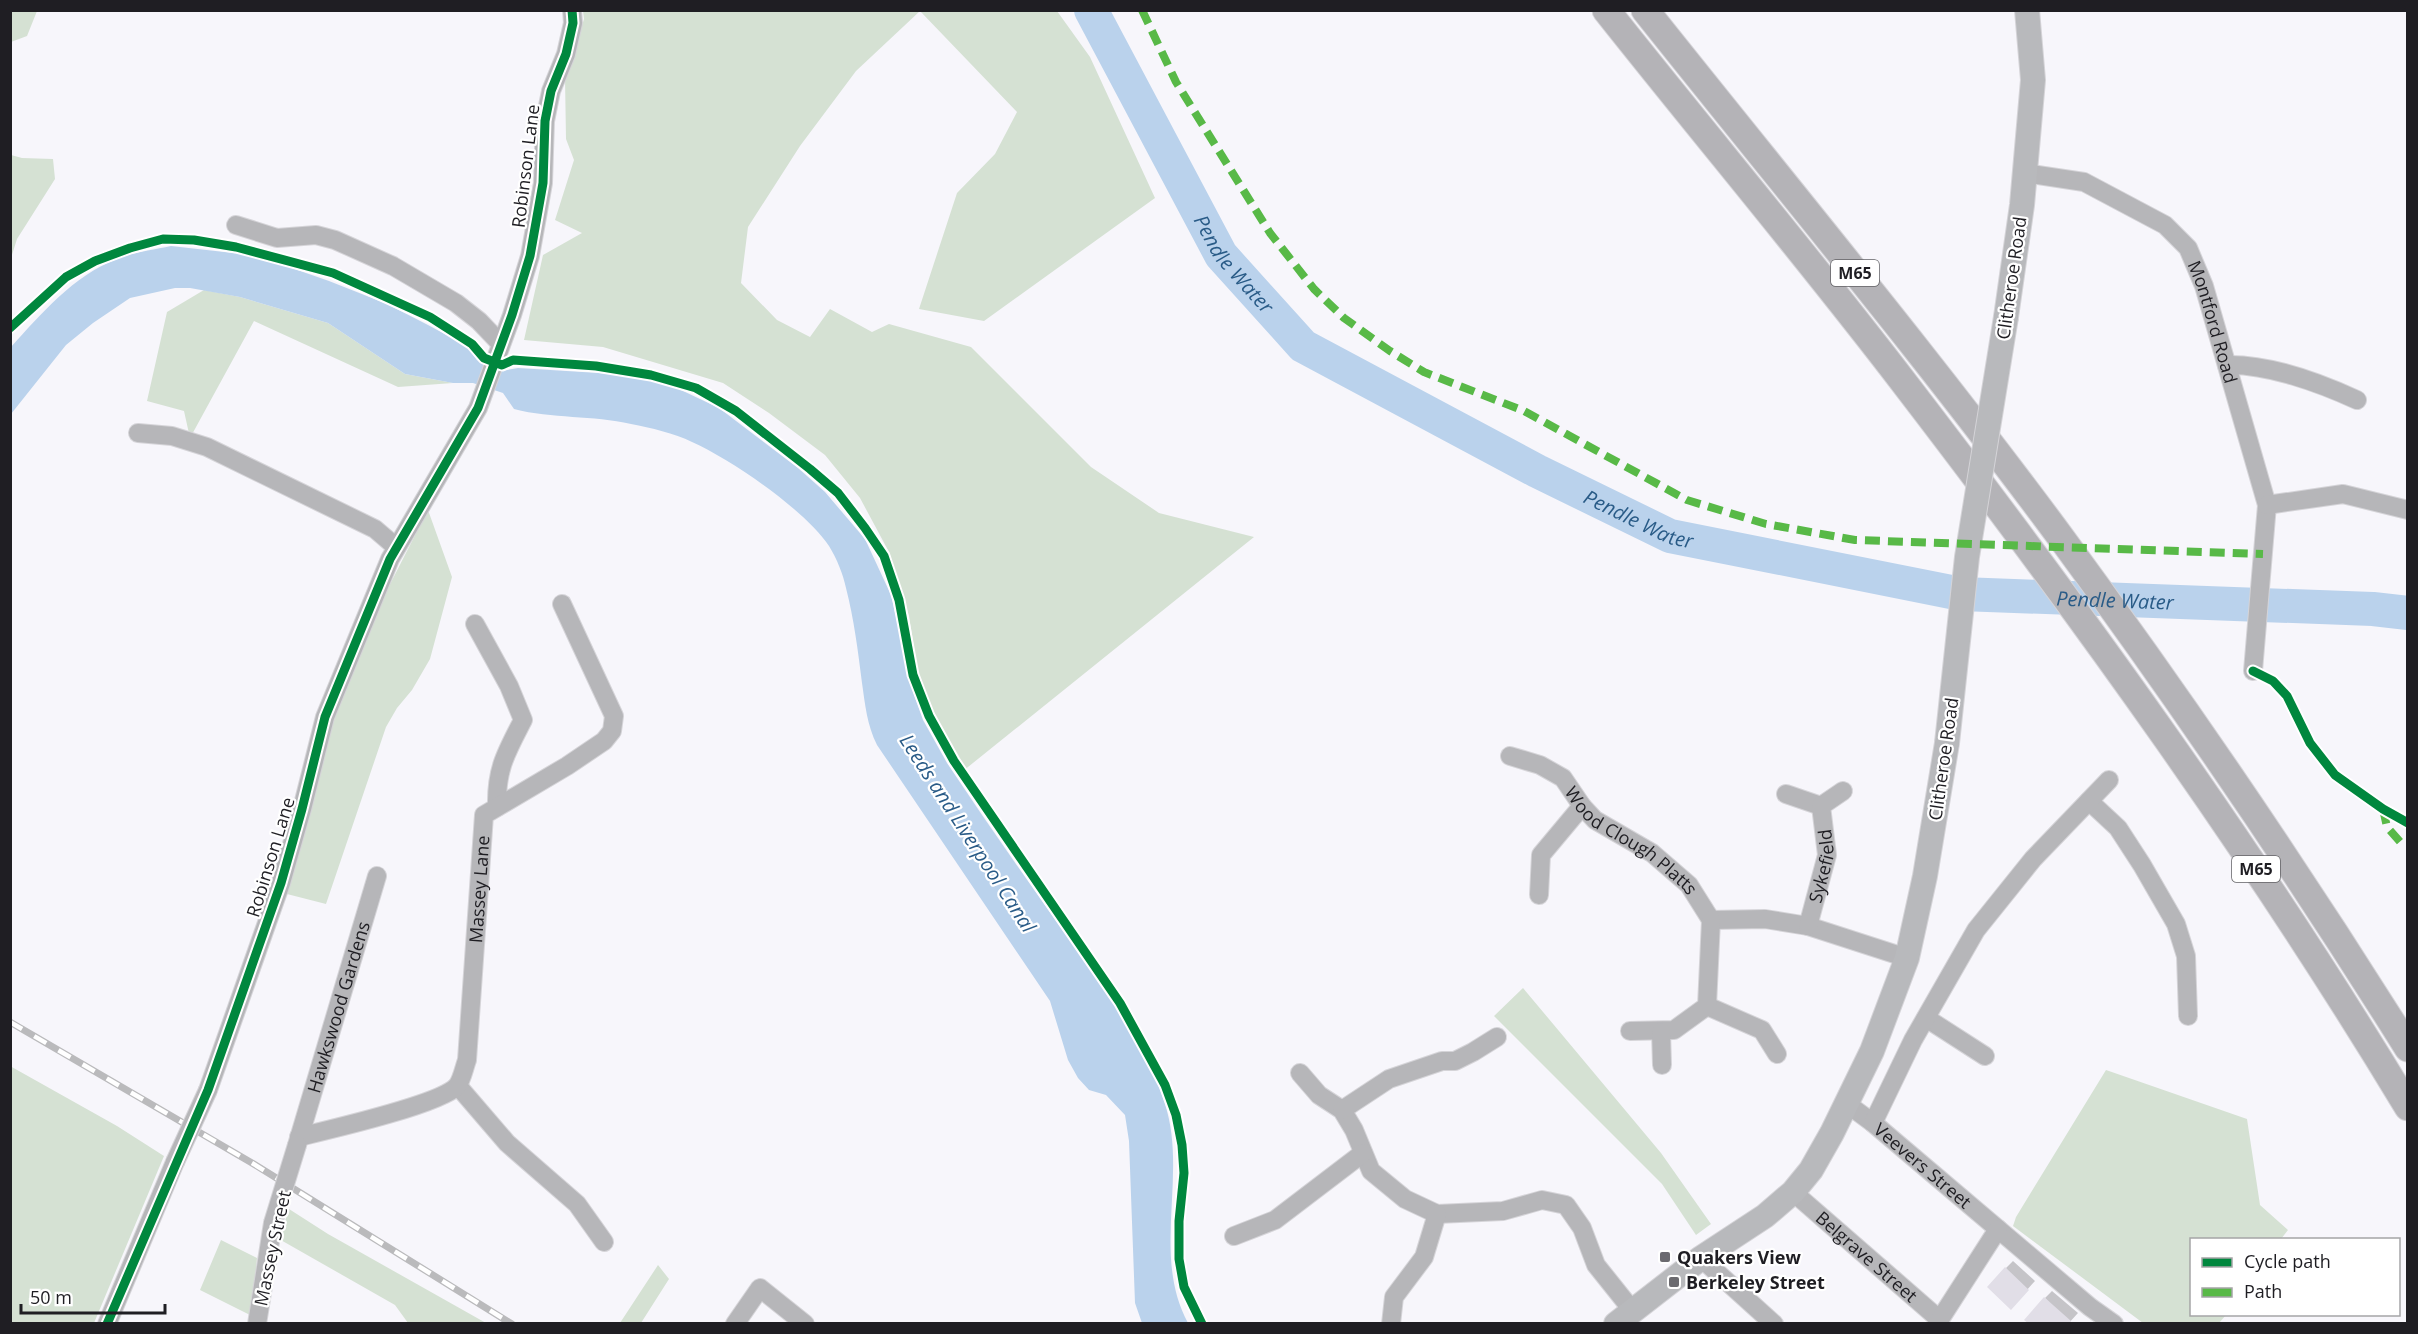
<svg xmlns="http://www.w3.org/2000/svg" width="2418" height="1334" viewBox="0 0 2418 1334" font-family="'Open Sans',sans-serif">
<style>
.green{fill:#d5e1d3}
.water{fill:#bad2ec}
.shadow{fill:#0003}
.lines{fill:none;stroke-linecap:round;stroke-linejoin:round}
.river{stroke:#bad2ec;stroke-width:34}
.building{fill:#e1dee7}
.minor-casing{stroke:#d5d4d8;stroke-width:20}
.major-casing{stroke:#d5d4d8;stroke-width:26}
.highway-casing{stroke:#d5d4d8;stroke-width:29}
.minor{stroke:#b6b6b9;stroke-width:18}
.major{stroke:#b8b9bc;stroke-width:24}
.highway{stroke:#b4b3b7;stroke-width:27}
.rail-casing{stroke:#bababc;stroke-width:7}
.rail{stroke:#fff;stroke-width:4.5;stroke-dasharray:14;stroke-linecap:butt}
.minor-bridge-casing{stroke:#d5d4d8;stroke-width:20;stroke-linecap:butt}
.major-bridge-casing{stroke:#d5d4d8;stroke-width:26;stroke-linecap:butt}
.minor-bridge{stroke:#b6b6b9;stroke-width:18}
.major-bridge{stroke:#b8b9bc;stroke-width:24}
.quiet{stroke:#58b947;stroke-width:8;stroke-dasharray:15 8;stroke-linecap:butt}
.cycleway-casing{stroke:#fff;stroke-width:13}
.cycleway{stroke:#00873e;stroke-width:9}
.poi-dot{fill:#6b6a6f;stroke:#fff;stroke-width:2}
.labels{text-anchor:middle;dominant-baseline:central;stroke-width:4.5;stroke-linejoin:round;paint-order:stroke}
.shield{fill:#fff;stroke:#626265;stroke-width:1.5}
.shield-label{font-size:16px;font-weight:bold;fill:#1f1e23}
.street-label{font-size:18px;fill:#1f1e23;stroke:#fff}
.poi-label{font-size:18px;font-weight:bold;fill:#1f1e23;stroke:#fff;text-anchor:start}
.water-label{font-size:20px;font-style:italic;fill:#295b87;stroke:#fff}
</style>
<rect width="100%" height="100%" fill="#f7f6fb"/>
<path class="green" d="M11,10l26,1 -10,25 -16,6z
M583,11h474l33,46 65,141 -171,123 -65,-12 38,-116 38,-39 22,-42 -97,-101 -64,60 -56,75 -52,81 -7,56 36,37 33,17 20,-28 42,23 17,-8 82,23 120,120 68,46 95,24 -291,234 -29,-42 -13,-38 -12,-75 -20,-64 -29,-54 -35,-43 -56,-42 -46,-30 -120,-36 -79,-7 19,-85 39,-22 -27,-13 19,-60 -8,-21 -1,-61 19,-59z
M11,155l11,3 31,1 2,20 -38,60 -6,19z
M204,290l36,7 88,26 77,51 48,9 -55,4 -144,-66 -64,117 -6,-27 -37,-10 20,-89z
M428,510l24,67 -22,82 -18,31 -15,18 -11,19 -60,177 -43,-11 43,-151 40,-111z
M1523,988l138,165 50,71 -15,11 -34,-51 -168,-168z
M10,1066l107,60 47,30 -70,167 -83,-1z
M2106,1070l141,49 13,86 28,25 -7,9 -89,1v74l34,1 -7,8h-76l-130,-97 3,-9z
M289,1209l39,25 158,89h-78l-13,-18 -116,-66z
M221,1240l36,18 -5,58 -52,-26z
M658,1265l11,14 -28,44h-21z"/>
<path class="water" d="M171,246l71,8 41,11 46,16 58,23 41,21 39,21 10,14 24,11 17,-3 97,6 49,8 55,26 79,60 27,24 40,47 26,56 22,97 10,28 24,43c38,57 77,113 117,169 38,54 81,108 101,172 23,71 -14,151 23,219h-46l-7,-20 -6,-162 -4,-26 -19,-20 -17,-5 -11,-12 -10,-18 -18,-59 -173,-256c-10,-20 -12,-41 -15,-62 -4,-32 -8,-64 -16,-95 -3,-14 -9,-29 -17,-42 -24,-36 -97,-86 -137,-104 -18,-9 -41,-14 -61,-18 -38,-9 -79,-5 -117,-15l-11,-16 -30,-10h-20l-48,-9 -77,-51 -88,-26 -50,-9h-15l-45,10 -37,25 -27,22 -55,69v-67c30,-33 62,-71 106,-88 16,-7 36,-9 54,-13z"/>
<path class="shadow" d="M2013,1261l22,20 -17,19 -12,-32z
M2052,1291l26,22 -10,11 -23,-26z"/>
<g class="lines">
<path class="river" id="s1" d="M1091,10l130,245 82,91 234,125 133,65 291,58 412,15 35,4"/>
</g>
<path class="building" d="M2005,1267l24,23 -18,20 -24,-23z
M2044,1297l27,24 -2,3h-40l-5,-4z"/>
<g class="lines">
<g class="minor-casing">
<g id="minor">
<path id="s2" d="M2025,173l59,9 81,43 23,23 16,38 63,219 -14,166"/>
<path d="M236,225l41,13 39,-3 19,5 58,26 63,37 23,18 21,22"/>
<path d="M2227,365c41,-1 93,18 130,35"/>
<path d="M138,433l34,3 35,11 168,82 21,18"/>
<path d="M2267,505l76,-11 65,16"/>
<path d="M475,624l34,62 14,34c-17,33 -27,49 -26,87"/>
<path id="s3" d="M1510,756l30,9 23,13 19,28 13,14 57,33 37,32 22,35 54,-1 43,7 99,32"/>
<path d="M1786,794l35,12"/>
<path d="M2089,801l29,27 24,37 34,59 10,32 2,60"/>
<path d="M1539,895l2,-40 41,-49"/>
<path id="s4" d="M1808,926l19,-71 -6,-49 22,-15"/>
<path d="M1707,1006l55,24 15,24"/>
<path d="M1926,1018l59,38"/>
<path d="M1630,1031l44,-1 33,-24 4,-86"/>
<path d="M1661,1032l1,33"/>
<path d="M1300,1073l19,22 23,15 12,20 17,41 34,28 32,15 66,-3 39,-11 24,5 16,23 14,37 36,45"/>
<path d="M458,1086l49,57 70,61 27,38"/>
<path d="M208,1090l73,-207 21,-74 23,-92 65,-158 88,-151 34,-93 18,-59 13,-73 2,-62 6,-30 15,-37 7,-31 -1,-13"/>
<path id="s5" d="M1846,1103l27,20 217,184 24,17"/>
<path d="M1342,1110l47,-31 53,-18h13l18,-9 24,-15"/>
<path d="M1873,1123l40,-83 63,-110 57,-71 76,-79"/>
<path id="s6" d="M299,1137c29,-7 142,-33 158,-51 5,-6 7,-18 10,-26l17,-245 83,-49 37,-25 8,-10 2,-15 -52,-112"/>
<path id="s7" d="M297,1145l80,-269"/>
<path id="s8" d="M1793,1192l147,128"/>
<path d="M1234,1236l41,-16 88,-67"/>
<path d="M1701,1258l73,66"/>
<path d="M107,1324l68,-162"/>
<path d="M257,1324l16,-101"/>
<path d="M735,1324l25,-36 45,36"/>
<path d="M1391,1324l3,-27 30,-40 13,-43"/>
<path d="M1937,1324l61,-95"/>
</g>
</g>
<g class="major-casing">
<path id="major" d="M2006,317l16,-112 11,-125 -6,-70
M1616,1324l85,-66 64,-42 28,-24 18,-22 21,-37 40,-82 35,-93 18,-82 22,-133"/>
</g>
<g class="highway-casing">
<path id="highway" d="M1606,10c99,125 202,247 299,374 178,232 351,471 503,723
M1645,10c140,176 284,349 417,529 122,166 237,335 346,509"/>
</g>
<use href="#minor" class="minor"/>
<use href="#major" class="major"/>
<use href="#highway" class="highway"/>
<g class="rail-casing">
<path id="rail" d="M10,1022l242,141 260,161"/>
</g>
<use href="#rail" class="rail"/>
<g class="minor-bridge-casing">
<path id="minor-bridge" d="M175,1162l33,-72
M273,1223l24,-78"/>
</g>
<g class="major-bridge-casing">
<path id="major-bridge" d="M1947,743l20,-186 39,-240"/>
</g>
<use href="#minor-bridge" class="minor-bridge"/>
<use href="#major-bridge" class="major-bridge"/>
<path class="quiet" d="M1142,10l34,72 94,151 44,56 30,29 46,33 34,21 100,39 163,89 79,24 89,16 408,14
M2383,809l4,18 15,17"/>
<g class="cycleway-casing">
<path id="cycleway" d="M10,328l56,-51 29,-16 35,-13 33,-9 31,1 42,7 97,26 97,44 42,27 12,14 18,7 11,-5 83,6 55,9 45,13 40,23 74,58 28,24 27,35 19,28 15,44 14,75 16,41 25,45 166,242 45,82 11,30 6,30 2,28 -5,48v38l5,28 18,37
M2253,671l20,10 14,15 23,47 25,32 48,34 25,14
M107,1324l101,-234 73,-207 21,-74 23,-92 65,-158 88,-151 34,-93 18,-59 13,-73 2,-62 6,-30 15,-37 7,-31 -1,-13"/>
</g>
<use href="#cycleway" class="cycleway"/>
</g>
<g class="poi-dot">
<rect x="1659" y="1251" width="12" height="12" rx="3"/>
<rect x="1668" y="1276" width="12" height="12" rx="3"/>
</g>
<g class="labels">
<g class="shield">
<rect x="1831" y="260" width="48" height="26" rx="4.5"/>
<rect x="2232" y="856" width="48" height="26" rx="4.5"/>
</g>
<g class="shield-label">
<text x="1855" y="273">M65</text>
<text x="2256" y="869">M65</text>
</g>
<g class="street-label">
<text transform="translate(525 166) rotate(-83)">Robinson Lane</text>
<text transform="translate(2011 278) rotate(-82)">Clitheroe Road</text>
<text stroke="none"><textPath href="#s2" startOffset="262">Montford Road</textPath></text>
<text transform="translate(1943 759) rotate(-82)">Clitheroe Road</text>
<text stroke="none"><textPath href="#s3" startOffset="152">Wood Clough Platts</textPath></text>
<text transform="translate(270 857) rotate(-73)">Robinson Lane</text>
<text stroke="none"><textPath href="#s4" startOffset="62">Sykefield</textPath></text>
<text stroke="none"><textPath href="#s6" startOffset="366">Massey Lane</textPath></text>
<text stroke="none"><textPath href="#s7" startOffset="144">Hawkswood Gardens</textPath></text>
<text stroke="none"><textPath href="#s5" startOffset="99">Veevers Street</textPath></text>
<text transform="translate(272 1248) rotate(-78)">Massey Street</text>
<text stroke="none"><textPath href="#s8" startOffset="98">Belgrave Street</textPath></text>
</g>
<g class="poi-label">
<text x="1677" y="1257">Quakers View</text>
<text x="1686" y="1282">Berkeley Street</text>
</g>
<g class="water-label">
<text stroke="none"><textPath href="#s1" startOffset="292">Pendle Water</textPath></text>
<text stroke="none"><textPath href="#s1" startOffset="778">Pendle Water</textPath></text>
<text stroke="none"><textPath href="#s1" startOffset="1264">Pendle Water</textPath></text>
<text transform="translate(968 833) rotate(57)">Leeds and Liverpool Canal</text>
</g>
</g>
<rect width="2418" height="1334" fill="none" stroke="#1f1e23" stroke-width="24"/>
<rect x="2190" y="1238" width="210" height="78" fill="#ffffff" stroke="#a5a5a7" stroke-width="1.5"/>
<rect x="2202" y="1258" width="30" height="9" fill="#00873e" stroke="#a5a5a7" stroke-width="1.5"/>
<text x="2244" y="1268" font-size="18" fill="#1f1e23">Cycle path</text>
<rect x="2202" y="1288" width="30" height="9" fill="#58b947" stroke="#a5a5a7" stroke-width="1.5"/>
<text x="2244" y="1298" font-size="18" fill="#1f1e23">Path</text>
<path d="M21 1304v9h144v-9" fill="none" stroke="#1f1e23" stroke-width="3"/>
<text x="30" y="1304" font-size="18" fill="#1f1e23" stroke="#ffffff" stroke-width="4.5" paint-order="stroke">50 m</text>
</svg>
